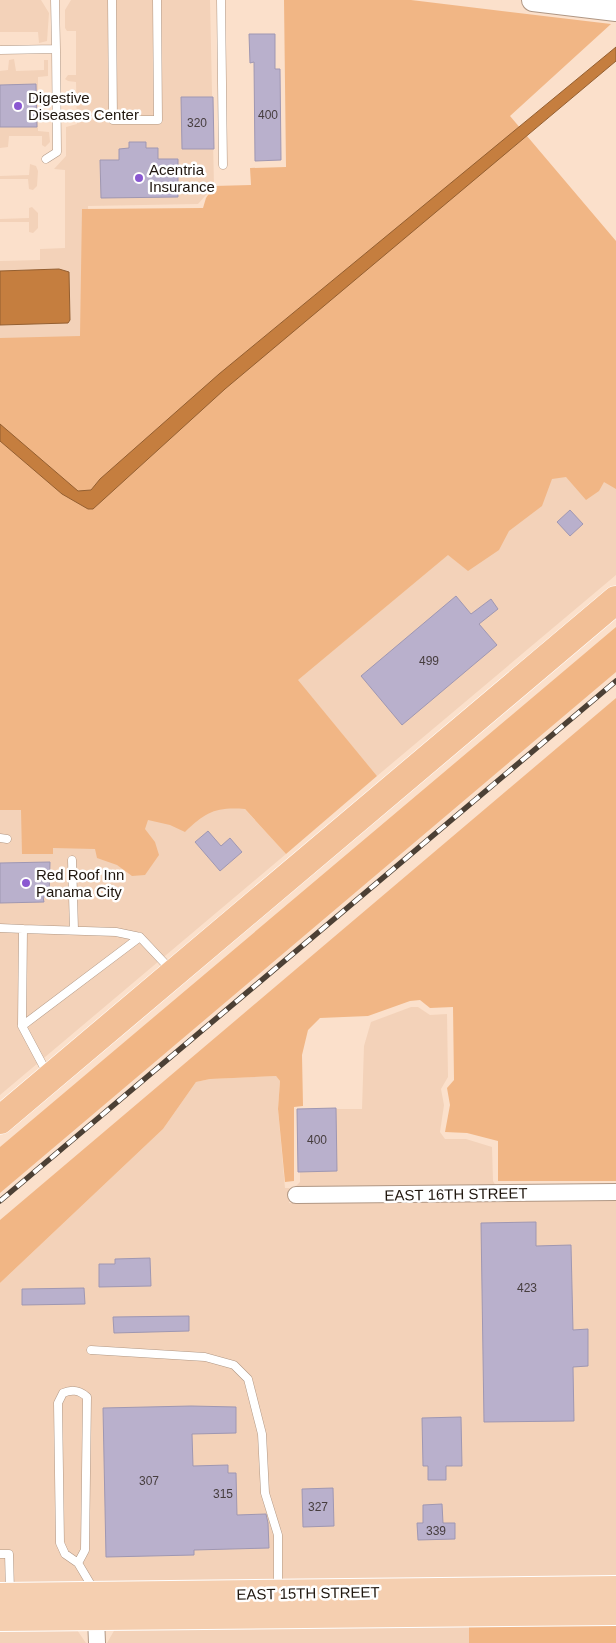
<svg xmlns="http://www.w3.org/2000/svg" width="616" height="1643" viewBox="0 0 616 1643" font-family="Helvetica,sans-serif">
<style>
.built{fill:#f3d2b9}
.green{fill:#f1b685}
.water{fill:#c57e3f;stroke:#945f31}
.building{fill:#b9b0cc;stroke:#9f97b2}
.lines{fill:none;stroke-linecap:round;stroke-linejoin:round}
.service-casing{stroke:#b09784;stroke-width:9}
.minor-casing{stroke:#b09784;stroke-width:18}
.secondary-casing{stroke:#b09784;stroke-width:24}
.primary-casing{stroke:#fff;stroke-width:28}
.trunk-casing{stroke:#fff;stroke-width:29}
.service{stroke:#fff;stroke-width:8}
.minor{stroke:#fff;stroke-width:16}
.secondary{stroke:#fff;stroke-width:22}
.primary{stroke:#f5cfb0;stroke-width:26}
.trunk{stroke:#f2bf96;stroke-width:28}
.rail-casing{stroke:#4c4035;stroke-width:5.5}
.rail{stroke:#fff;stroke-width:4;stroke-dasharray:11;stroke-linecap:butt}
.poi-dot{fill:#8a58d1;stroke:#fff;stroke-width:2}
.labels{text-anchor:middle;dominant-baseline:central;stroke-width:5;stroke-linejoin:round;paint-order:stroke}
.number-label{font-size:12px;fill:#463d3e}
.poi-label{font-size:15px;fill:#20170f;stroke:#fff;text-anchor:start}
.street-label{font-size:15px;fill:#20170f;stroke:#fff}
</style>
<rect width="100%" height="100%" fill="#fbe0cb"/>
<path class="built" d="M0,0h41l8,13 -2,28 -8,2 -1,-11h-38z
M71,0h139l4,186 -16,18 -110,2v157l-88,1v-103l40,-1v-11l25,-1v-78l-11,-1 12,-13v-29l11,-3 -1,-42 -8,-1 -3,-2 3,-4h8v-44h-9l-2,-3v-18z
M14,59l2,12 28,-1v-10h4v16l-10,1v54l11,1 1,10 -5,5 -3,-2v-9h-33l-1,11 -8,1v-77l8,-1 1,-10z
M30,164l6,2 2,5 -1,15 -4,4 -4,-1 -1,-10h-28v-3l29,-1z
M32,207l6,6v15l-5,5 -4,-1v-10h-29v-3l29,-1v-10z
M569,431l47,55v89l-239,201 -88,-106z
M242,806l44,48 -286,241v-285z
M411,1007h7l12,8 17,-1 1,63 -7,12 3,16 -4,27 5,7h21l26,8 1,34 3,5 -201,1 5,-5v-69l7,-4h55l2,-63 7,-24z
M276,1076l4,5 -2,28 7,79h4v15l327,-3v380l-616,6v-303l163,-154 33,-47 14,-3z
M469,1623v20h-362l8,-14z
M0,1628l77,2 9,13h-86z"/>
<path class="green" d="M284,0h127l200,24 -101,92 106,125v248l-12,-7 -5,9 -13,9 -20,-23 -14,2 -10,27 -33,25 -10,19 -31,21 -20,-16 -150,125 79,96 -91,78 -41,-45c-30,-2 -39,3 -60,23l-15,-7 -22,-5 -3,9 10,13 4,13 -14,20 -13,1 -15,-11 -20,-7 -2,-9 -42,-1v6h-31l-1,-44h-21v-472l80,-2 2,-127 121,-1 3,-10 8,-12 37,-1 -1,-17 36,-1z
M616,627v45l-616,521v-46z
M616,698v483h-118v-40l-31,-8 -22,-1 5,-27 -3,-17 7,-8 -1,-73 -23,1 -10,-8 -10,1 -42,15 -48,2 -12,12 -6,25 1,51 -9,1v74l-9,1 -7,-73 2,-28 -4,-5 -66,3 -14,3 -33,47 -163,154v-63z
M616,1622v21h-147v-20z"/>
<path class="water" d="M616,47v14l-391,328 -132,120h-5l-26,-15 -62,-53v-17l78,67 13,-1 9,-11 119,-105z
M59,269l10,3 1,48 -2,3 -68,2v-54z"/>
<path class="building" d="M249,34h26v35h5l1,91 -26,1 -1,-99 -4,1z
M36,84l1,43h-37v-42z
M181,97h32l1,52h-32z
M129,142h17v6h12v11h20v38l-77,1 -1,-38h19v-11l10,-1z
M570,510l13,14 -13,12 -13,-14z
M456,596l15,18 20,-15 7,10 -19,15 18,21 -95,80 -41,-49z
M208,831l13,15 9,-8 12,14 -22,19 -25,-29z
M50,862l-1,34 -6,1 1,5 -44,1v-40z
M336,1108l1,63 -39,1 -1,-63z
M536,1222v24l35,-1 2,85 15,-1v37l-15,1 1,54 -90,1 -3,-199z
M150,1258l1,28 -52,1v-23h16v-5z
M84,1288l1,16 -63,1v-16z
M189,1316v15l-75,2 -1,-16z
M191,1406l45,1v26l-44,1 1,32 35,-1v8h8l1,42 29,-1 2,9 1,25 -75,2v5l-88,2 -3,-149z
M461,1417l1,49h-16v14h-18v-14h-5l-1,-48z
M333,1488l1,38 -31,1 -1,-38z
M442,1504l1,19h12v16l-37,1 -1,-17h6v-18z"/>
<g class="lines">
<g class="service-casing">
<path id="service" d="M112,0l1,120h45l-1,-120
M221,0l2,165
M0,50l56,-1 -1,-49
M46,159l11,-7 -1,-103
M0,838l7,1
M72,860l2,70
M0,928l23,1
M22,1026l118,-89
M47,1073l-25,-47 1,-97 93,3 24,5 31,33
M91,1350l114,7 29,8 14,14 14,55 3,59 13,42v53
M0,1554h9l1,37
M78,1563l-13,-9 -5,-11 -2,-140 5,-10c9,-4 16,-3 24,4l-2,153 -7,13 16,27"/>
</g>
<g class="minor-casing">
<path id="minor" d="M296,1195l320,-3
M96,1617l1,26"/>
</g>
<g class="secondary-casing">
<path id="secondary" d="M533,0l83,10"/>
</g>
<g class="primary-casing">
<path id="primary" d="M0,1596l616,-7
M0,1618l616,-6"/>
</g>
<g class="trunk-casing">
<path id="trunk" d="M0,1120l616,-520"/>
</g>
<use href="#service" class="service"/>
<use href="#minor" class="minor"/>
<use href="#secondary" class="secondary"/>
<use href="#primary" class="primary"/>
<use href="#trunk" class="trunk"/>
<g class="rail-casing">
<path id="rail" d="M0,1201l616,-520"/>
</g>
<use href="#rail" class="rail"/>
</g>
<g class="poi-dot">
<circle cx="18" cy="106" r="5"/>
<circle cx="139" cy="178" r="5"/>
<circle cx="26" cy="883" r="5"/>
</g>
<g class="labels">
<g class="number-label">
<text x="268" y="115">400</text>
<text x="197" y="123">320</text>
<text x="429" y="661">499</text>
<text x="317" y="1140">400</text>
<text x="527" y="1288">423</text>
<text x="149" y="1481">307</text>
<text x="223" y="1494">315</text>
<text x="318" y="1507">327</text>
<text x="436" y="1531">339</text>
</g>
<g class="poi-label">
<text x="28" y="97">Digestive<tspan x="28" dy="17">Diseases Center</tspan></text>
<text x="149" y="169">Acentria<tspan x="149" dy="17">Insurance</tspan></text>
<text x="36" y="874">Red Roof Inn<tspan x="36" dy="17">Panama City</tspan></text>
</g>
<g class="street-label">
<text transform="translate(456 1194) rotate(-1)">EAST 16TH STREET</text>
<text transform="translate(308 1593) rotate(-1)">EAST 15TH STREET</text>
</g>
</g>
</svg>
